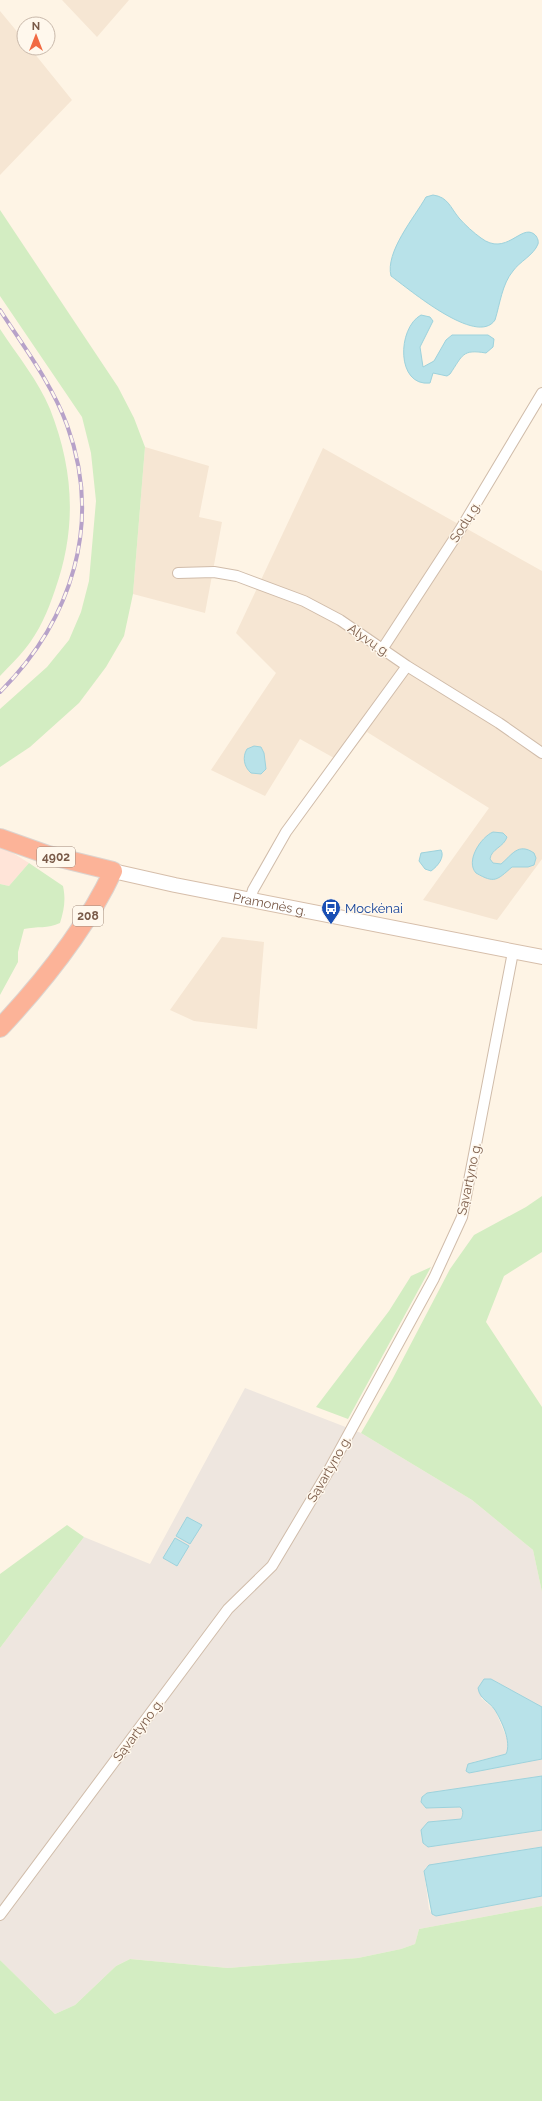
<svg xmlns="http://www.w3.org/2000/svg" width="542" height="2101" viewBox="0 0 542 2101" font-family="Raleway,sans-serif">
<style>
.residential{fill:#f6e6d3}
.commercial{fill:#ffe4d8}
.industrial{fill:#eee6df}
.green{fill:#d3edc2}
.water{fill:#b8e2e9;stroke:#9dd2dc}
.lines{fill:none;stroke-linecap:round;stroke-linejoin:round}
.street-casing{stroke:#d0bcaa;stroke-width:12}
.secondary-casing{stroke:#d6beaa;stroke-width:16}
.highway-casing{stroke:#dcd4cf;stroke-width:20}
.street{stroke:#fff;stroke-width:10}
.secondary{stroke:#fff;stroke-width:14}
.highway{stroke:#fcb398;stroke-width:18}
.rail-casing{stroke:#b7a2c9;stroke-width:4}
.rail{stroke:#fff8ed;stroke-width:2.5;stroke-dasharray:8;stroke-linecap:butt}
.labels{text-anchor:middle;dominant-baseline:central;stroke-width:3;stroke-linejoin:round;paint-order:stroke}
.shield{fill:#fff8ed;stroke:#a1897a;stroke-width:1}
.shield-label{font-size:12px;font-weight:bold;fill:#795a48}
.street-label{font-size:13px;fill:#795a48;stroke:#fff8ed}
.transit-label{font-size:13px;fill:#164399;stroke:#fff8ed;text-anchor:start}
</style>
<rect width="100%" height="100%" fill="#fef4e5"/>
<path class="residential" d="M62,0h67l-32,37z
M0,11l24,29v8h6l42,52 -72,75z
M145,447l64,19 -10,51 23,5 -17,91 -72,-19z
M323,448l219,123v288l-45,61 -74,-20 66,-92 -122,-76 -24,31 -43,-24 -35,57 -54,-26 65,-97 -40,-40z
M222,937l42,5 -7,87 -63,-8 -24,-11z"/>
<path class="commercial" d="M0,845l29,18 -20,23 -9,-2z"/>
<path class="industrial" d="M245,1388l116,45 111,67 61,50 9,42v115l-51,-28 -10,19 14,12 13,31v9l-2,4 -32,8 -5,11 73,-14v17l-115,17 -5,4 -1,5 5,6 34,-1 3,4 -2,8 -33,3v25l114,-17v17l-116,20 -2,4 5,38 3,5 4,2 106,-20v10l-123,23 -4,15 -14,5 -43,9 -130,10 -98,-9 -14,7 -41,39 -20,9 -55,-54v-312l84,-111 66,27z"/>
<path class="green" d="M0,210l118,177 16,31 11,29 -12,147 -9,42 -18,31 -27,36 -49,44 -30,20v-58l47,-42 22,-27 12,-28 8,-31 7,-80 -5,-48 -9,-36 -82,-121z
M0,329c17,26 38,51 50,80 24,61 27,119 5,181 -7,21 -16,42 -30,59 -8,10 -17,18 -25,27z
M29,863l34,23c3,14 1,24 -3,37 -12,6 -23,3 -36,6l-6,23v10l-18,33v-111l9,2z
M542,1196v56l-38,24 -18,46 56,85v185l-9,-42 -61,-50 -111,-67 32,-55 57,-109 24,-34 52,-28z
M431,1267l-83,152 -32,-12 73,-96 22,-35z
M67,1525l17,12 -84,111v-74z
M542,1906v195h-542v-141l55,54 20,-9 41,-39 14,-7 98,9 130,-10 43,-9 14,-5 4,-15z"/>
<path class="water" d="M433,195c15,2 17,12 26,23 6,7 15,15 22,20 25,19 40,-14 53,-4 3,2 5,7 4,10 -4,11 -19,18 -25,27 -11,13 -13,33 -18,49 -18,27 -86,-31 -104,-44 -6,-24 23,-58 35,-79z
M421,315l9,2 3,4 -13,26 3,20 11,-6 12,-21 6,-5h36l6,4 -1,8 -7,6c-24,-4 -23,2 -36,21l-3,2 -14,-3 -3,10c-34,4 -33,-55 -9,-68z
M254,746l7,1 3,6 2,16 -5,5 -10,-1c-7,-6 -9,-16 -4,-24z
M493,832l10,1 4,4c-3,10 -16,12 -17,22l3,4 8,1c11,-9 17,-22 33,-11l2,5 -2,7 -6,2h-16c-15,13 -17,17 -36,6 -11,-12 5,-36 17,-41z
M441,850c4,7 -3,16 -10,21l-6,-2 -6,-8 2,-8z
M187,1517l15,8 -12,19 -14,-8z
M175,1538l14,8 -12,20 -14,-8z
M484,1679h7l51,28v52l-73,14 -3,-2 2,-7 38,-10c6,-12 -5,-34 -11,-44 -6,-9 -15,-10 -17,-22z
M542,1776v54l-114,17 -5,-4 -2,-13 7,-8 33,-3c2,-4 3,-9 -1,-12l-34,1 -5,-6 1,-5 5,-4z
M542,1847v49l-106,20 -4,-2 -8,-43 5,-6z"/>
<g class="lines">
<g class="street-casing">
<path id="street" d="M178,573l36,-1 23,4 67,25 36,19 67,46 92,57 43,30
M383,648l77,-118 82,-137
M250,900l3,-10 33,-58 121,-166
M0,1915l228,-306 44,-43 56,-94 106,-194 28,-61 51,-265"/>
</g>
<g class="secondary-casing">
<g id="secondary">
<path id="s1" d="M113,871l62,14 367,72"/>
</g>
</g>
<g class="highway-casing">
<path id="highway" d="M0,838l48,17 65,16c-27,58 -69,110 -113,157"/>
</g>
<use href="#street" class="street"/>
<use href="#secondary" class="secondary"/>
<use href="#highway" class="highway"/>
<g class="rail-casing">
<path id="rail" d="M0,310c24,37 52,74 67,115 36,98 5,195 -67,267"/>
</g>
<use href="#rail" class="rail"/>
</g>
<defs>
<g id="bus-pin" transform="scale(1)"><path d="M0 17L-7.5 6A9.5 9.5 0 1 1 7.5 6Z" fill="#1a4fb4" stroke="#fff8ed"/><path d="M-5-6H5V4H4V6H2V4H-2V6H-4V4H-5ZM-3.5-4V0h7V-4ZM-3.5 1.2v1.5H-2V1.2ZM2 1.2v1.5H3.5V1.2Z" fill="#fff"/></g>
</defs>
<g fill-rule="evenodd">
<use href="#bus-pin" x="331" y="908"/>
</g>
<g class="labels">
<g class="shield">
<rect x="37" y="847" width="38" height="20" rx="3"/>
<rect x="73" y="906" width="30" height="20" rx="3"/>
</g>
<g class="shield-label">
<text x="56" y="857">4902</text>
<text x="88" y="916">208</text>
</g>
<g class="street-label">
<text transform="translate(465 522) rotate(-58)">Sodų g.</text>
<text transform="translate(369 640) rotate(34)">Alyvų g.</text>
<text stroke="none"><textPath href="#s1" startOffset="160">Pramonės g.</textPath></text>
<text transform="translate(469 1179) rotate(-78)">Sąvartyno g.</text>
<text transform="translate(329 1469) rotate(-60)">Sąvartyno g.</text>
<text transform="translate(138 1730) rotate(-53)">Sąvartyno g.</text>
</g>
<g class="transit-label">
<text x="345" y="908">Mockėnai</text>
</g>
</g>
<g transform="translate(36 36)"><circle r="19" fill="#fff8ed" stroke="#c9b9ab"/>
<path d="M0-3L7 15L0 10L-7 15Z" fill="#f16a42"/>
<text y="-6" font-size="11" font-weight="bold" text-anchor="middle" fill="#795a48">N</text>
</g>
</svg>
